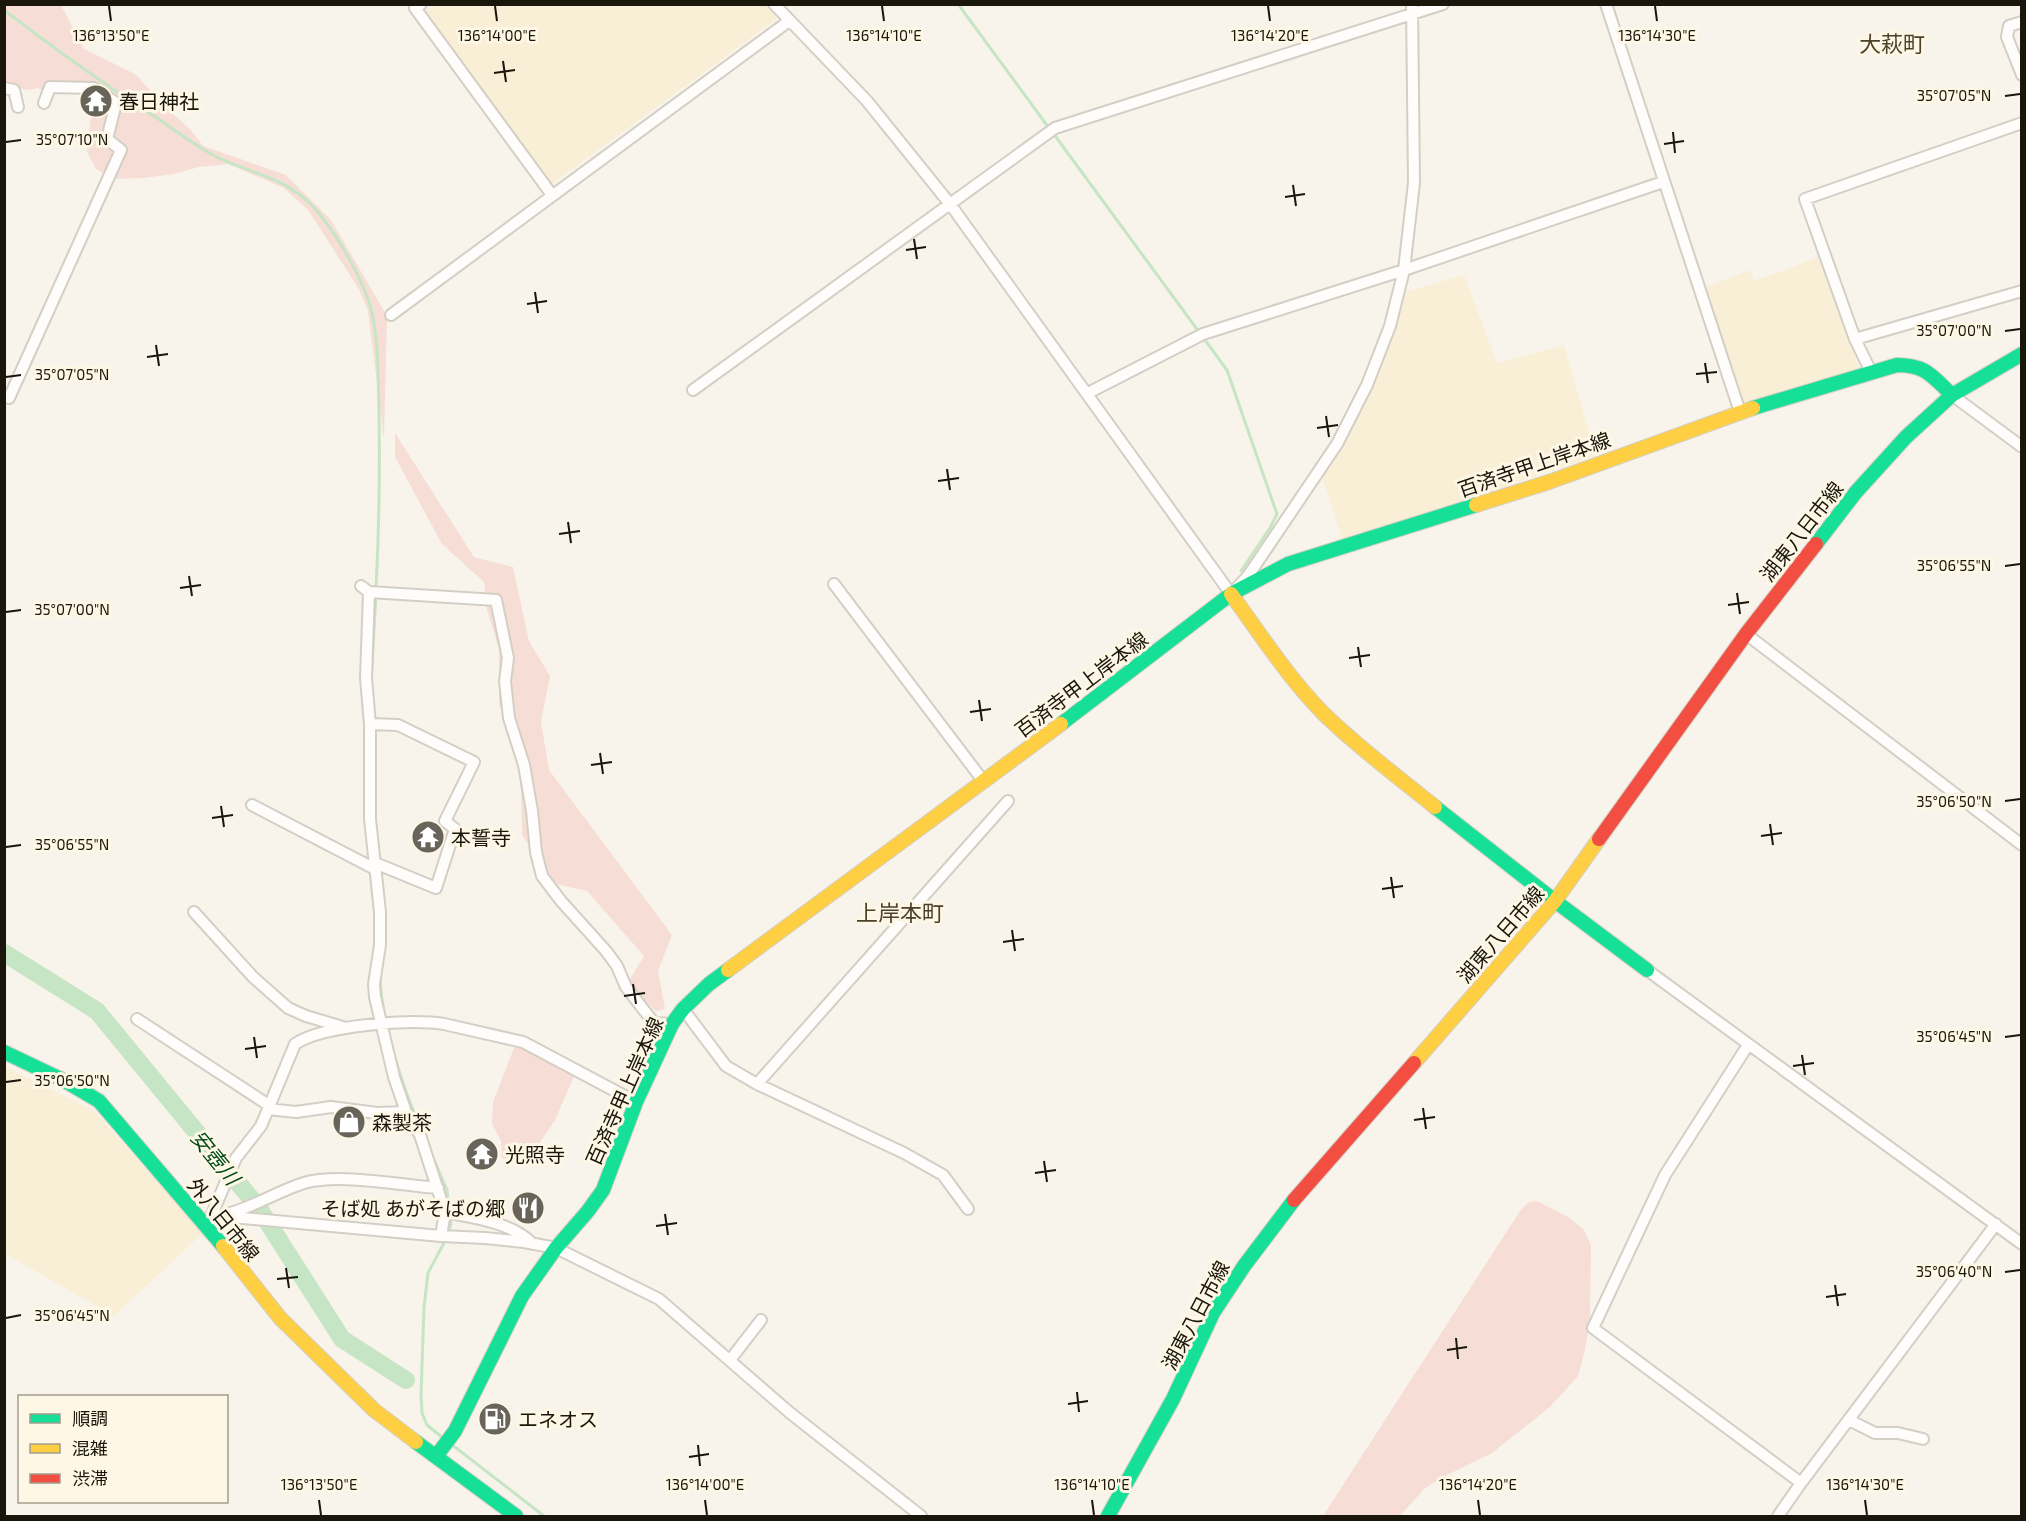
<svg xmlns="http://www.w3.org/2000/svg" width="2026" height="1521" viewBox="0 0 2026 1521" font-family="'Exo 2','Noto Sans JP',sans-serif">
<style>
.built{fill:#f9efd7}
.green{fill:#f6ded6}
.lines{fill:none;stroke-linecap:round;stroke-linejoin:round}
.stream{stroke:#c6e5c4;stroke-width:3}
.river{stroke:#c6e5c4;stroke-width:18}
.street-casing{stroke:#d3cfc5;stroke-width:14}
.fast-casing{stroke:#d3cfc5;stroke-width:16}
.slow-casing{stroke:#d3cfc5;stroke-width:16}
.jam-casing{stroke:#d3cfc5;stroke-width:16}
.street{stroke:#fefdfc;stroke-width:10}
.fast{stroke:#16e098;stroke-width:14}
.slow{stroke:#ffcf43;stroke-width:14}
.jam{stroke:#f24e42;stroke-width:14}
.ticks{fill:none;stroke:#1a160b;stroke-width:2}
.labels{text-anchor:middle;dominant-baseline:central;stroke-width:6;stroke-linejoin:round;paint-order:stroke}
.poi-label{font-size:20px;fill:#1a160b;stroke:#fef7e5;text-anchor:start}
.street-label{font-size:20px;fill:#1a160b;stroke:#fef7e5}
.water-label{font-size:21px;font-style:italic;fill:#024c19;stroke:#fef7e5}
.quarter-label{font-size:22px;fill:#4c4229;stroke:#fef7e5}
.ticks-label{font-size:15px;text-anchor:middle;fill:#1a160b;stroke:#fef7e5;stroke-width:6;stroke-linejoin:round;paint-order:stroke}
</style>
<rect width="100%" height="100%" fill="#f8f4eb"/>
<path class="built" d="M435,4h330l13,14 -226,166 -127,-172z
M1818,257l41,111 -116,37 -40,-117 46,-18 6,11z
M1464,275l33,88 67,-18 32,111 -253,86 -21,-65 22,-32 41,-86 21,-67z
M4,1066l89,44 110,123 -89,83 -109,-62z"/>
<path class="green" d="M5,5h56l23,44 51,25 38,40 18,16 12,16 83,29 45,45 56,96 -3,124 -16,-129 -9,-22 -51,-79 -24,-22 -56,-24 -29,3 -25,7 -31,4 -29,1 -18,-10 -9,-17 5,-46 -9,-14 -36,1 -9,-5 -11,2 -22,-6z
M395,433l79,124 39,10 16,74 21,35 -9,46 8,48 123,165 -14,36 7,38 -9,2 -23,-22 -3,-10 14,-23 -57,-65 -31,-7 -34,-49 -1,-46 -5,-36 -17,-49v-55l-12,-39 -3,-28 -42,-38 -47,-87z
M521,1046l54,28 -20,46 -28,42 -25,-4 -1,-17 -9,-17 1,-22 21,-54z
M1537,1201l31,16 16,13 7,15 -1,75 -5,30 -7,26 -28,31 -58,46 -49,24 -19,12 -24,27h-77l197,-305 9,-9z"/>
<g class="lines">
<path class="stream" d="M958,4l91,124
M4,10c51,39 102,76 156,110 17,12 35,25 53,35 36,19 74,21 103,55 21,24 49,72 56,103 7,32 6,67 7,99 1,59 0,118 -3,177
M1053,133l174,237 50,144 -7,14 -29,43
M371,682l5,-87
M380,979c3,49 20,100 39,146
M431,1153l16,37 2,19
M448,1233l3,-9 -1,-8
M443,1438l-16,-13 -5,-12 -1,-18 3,-88 4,-34 18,-34
M451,1444l93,72"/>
<path class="river" d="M4,953l93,58 161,196 84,132 64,41"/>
<g class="street-casing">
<path id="street" d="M421,4l-6,4 137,187
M774,4l93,97 83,103 281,390 17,-18 89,-132 30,-59 23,-59 14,-56 10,-87 -2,-179
M1606,4l134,408
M2022,22l-13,4 -2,11 15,38
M4,88l10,2 4,17
M391,315l398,-294
M1855,339l167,-48
M1871,372l-16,-33 -50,-140 217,-76
M693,390l362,-262 388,-124
M1088,393l115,-59 201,-64 259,-88
M1952,395l70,52
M6,397l3,1 112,-248 -14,-11 9,-36 -22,-15 -44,-1 -6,16
M834,584l150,198
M361,586l8,6 -3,86 4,46v95l10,93v33l-6,39 1,13 19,80 12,35 14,23 25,77 -4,24
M369,592l127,8 12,58 -3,23 4,37 15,47 8,46 4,41 6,24 19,25 45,50 11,15 9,21 28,36 18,1
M1746,634l276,211
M370,724l28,1 76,37 -29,59 10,8 -19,59 -61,-25
M252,805l123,64
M194,912l59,65 35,31 18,8 40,12
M1647,970l375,274
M683,1009l43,57 31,18 147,69 39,22 25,34
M137,1019l133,87
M1748,1045l-83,130 -72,153 208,155
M757,1084l251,-283
M268,1109l28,3 35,-5 46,6 29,-1
M445,1212c30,6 66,10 88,32
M227,1214c27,-7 51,-23 77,-31 35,-10 97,2 134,5
M220,1216l221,20 44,2 39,4 32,6 103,51 130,113 132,104
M207,1226l29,-68 25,-32 34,-82c28,-19 115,-25 149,-20l79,18 113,60
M730,1360l31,-40
M1849,1420l26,13h23l25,6
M1778,1516l23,-33 195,-259"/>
</g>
<g class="fast-casing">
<path id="fast" d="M1753,408l144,-43c29,0 35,11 55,30l70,-41
M1816,544l40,-52 50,-55 46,-42
M1061,724l170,-130 57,-30 188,-59
M1435,807l120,94 92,69
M4,1052l61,29 34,20 124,145
M416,1442l100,74
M437,1455l18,-24 67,-135 34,-48 32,-37 15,-21 33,-88 36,-78 11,-15 26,-25 19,-14
M1108,1516l65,-117 40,-86 31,-47 50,-66"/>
</g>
<g class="slow-casing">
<path id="slow" d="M1476,505l73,-23 204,-74
M1231,594c30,41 58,85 94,121 34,33 73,62 110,92
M728,970l333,-246
M1414,1063l141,-162 44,-62
M223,1246l57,72 94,92 42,32"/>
</g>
<g class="jam-casing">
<path id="jam" d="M1599,839l147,-205 70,-90
M1294,1200l120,-137"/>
</g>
<use href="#street" class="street"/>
<use href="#fast" class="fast"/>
<use href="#slow" class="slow"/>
<use href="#jam" class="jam"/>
</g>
<path class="ticks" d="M109,6l2,15M495,6l2,15M882,6l2,15M1268,6l2,15M1655,6l2,15M503,61l3,21M494,73l21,-3M2005,96l15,-2M1673,132l2,21M6,142l15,-2M1664,144l20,-3M1293,185l3,21M1285,197l20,-3M914,239l3,20M906,250l20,-3M535,292l3,21M527,304l20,-3M2005,331l15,-2M156,345l3,21M147,357l21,-3M1705,363l3,20M1696,374l21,-2M6,377l15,-2M1326,416l3,21M1317,428l21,-3M947,469l3,21M938,481l21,-3M568,522l3,21M559,534l21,-3M2005,566l15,-2M189,576l3,20M180,588l21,-3M1737,593l3,21M1728,605l21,-3M6,612l15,-2M1358,647l3,20M1349,658l21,-3M979,700l3,21M970,712l21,-3M600,753l3,21M591,765l21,-3M2005,801l15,-2M221,806l3,21M212,818l21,-3M1770,824l3,21M1761,836l21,-3M6,847l15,-2M1391,877l3,21M1382,889l21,-3M1012,930l3,21M1003,942l21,-3M633,984l3,20M624,996l21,-3M254,1037l3,21M2005,1037l15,-2M245,1049l21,-3M1802,1055l3,20M1793,1066l21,-3M6,1082l15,-2M1423,1108l3,21M1414,1120l21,-3M1044,1161l3,21M1035,1173l21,-3M665,1214l3,21M656,1226l21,-3M286,1268l3,20M2005,1272l15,-2M277,1279l21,-2M1835,1285l3,21M1826,1297l20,-3M6,1318l15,-3M1456,1338l2,21M1447,1350l20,-3M1077,1392l2,20M1068,1404l20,-3M698,1445l2,21M689,1457l20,-3M319,1500l2,15M705,1500l2,15M1092,1500l2,15M1478,1500l2,15M1865,1500l2,15"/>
<defs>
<g id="temple-disc" transform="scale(1.725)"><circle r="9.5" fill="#686459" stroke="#fef7e5"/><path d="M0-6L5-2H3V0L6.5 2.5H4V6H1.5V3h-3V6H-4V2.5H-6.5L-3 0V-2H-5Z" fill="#fff"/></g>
<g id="shop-disc" transform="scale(1.725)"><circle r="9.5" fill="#686459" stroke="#fef7e5"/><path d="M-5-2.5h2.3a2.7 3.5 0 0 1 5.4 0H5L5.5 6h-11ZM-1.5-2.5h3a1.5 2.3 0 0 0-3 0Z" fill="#fff"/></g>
<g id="restaurant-disc" transform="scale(1.725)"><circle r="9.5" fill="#686459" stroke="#fef7e5"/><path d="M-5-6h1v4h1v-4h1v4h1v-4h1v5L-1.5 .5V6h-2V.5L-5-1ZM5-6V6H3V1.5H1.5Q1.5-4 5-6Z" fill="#fff"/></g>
<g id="fuel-disc" transform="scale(1.725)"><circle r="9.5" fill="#686459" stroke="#fef7e5"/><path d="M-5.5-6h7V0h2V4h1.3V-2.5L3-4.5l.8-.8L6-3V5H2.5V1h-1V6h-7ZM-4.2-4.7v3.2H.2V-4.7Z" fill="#fff"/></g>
</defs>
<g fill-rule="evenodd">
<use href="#temple-disc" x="96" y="101"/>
<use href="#temple-disc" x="428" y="837"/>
<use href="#shop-disc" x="349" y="1122"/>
<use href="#temple-disc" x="482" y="1154"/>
<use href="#restaurant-disc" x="528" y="1208"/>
<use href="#fuel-disc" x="495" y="1419"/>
</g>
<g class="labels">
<g class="poi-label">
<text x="119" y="101">春日神社</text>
<text x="451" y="837">本誓寺</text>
<text x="372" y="1122">森製茶</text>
<text x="505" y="1154">光照寺</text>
<text x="505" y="1208" text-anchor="end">そば処 あがそばの郷</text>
<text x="518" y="1419">エネオス</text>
</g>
<g class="street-label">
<text transform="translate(1534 464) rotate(-19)">百済寺甲上岸本線</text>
<text transform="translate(1801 531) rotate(-52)">湖東八日市線</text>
<text transform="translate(1081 684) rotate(-37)">百済寺甲上岸本線</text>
<text transform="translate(1500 934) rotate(-49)">湖東八日市線</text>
<text transform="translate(624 1091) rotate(-66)">百済寺甲上岸本線</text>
<text transform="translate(224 1219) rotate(51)">外八日市線</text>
<text transform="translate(1195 1315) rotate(-62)">湖東八日市線</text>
</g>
<g class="water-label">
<text transform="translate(216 1157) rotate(51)">安壺川</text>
</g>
<g class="quarter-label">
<text x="1892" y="43">大萩町</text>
<text x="900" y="912">上岸本町</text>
</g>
</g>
<g class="ticks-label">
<text x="111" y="41">136°13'50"E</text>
<text x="497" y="41">136°14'00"E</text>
<text x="884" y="41">136°14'10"E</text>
<text x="1270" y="41">136°14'20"E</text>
<text x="1657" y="41">136°14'30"E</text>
<text x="1954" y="101">35°07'05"N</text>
<text x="72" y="145">35°07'10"N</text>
<text x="1954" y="336">35°07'00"N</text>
<text x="72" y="380">35°07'05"N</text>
<text x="1954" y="571">35°06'55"N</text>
<text x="72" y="615">35°07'00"N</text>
<text x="1954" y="807">35°06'50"N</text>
<text x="72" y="850">35°06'55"N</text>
<text x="1954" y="1042">35°06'45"N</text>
<text x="72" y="1086">35°06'50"N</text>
<text x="1954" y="1277">35°06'40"N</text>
<text x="72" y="1321">35°06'45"N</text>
<text x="319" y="1490">136°13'50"E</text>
<text x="705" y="1490">136°14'00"E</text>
<text x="1092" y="1490">136°14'10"E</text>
<text x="1478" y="1490">136°14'20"E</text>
<text x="1865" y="1490">136°14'30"E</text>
</g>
<rect width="2026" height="1521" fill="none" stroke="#1a160b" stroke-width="12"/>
<rect x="18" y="1395" width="210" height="108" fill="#fef7e5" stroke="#a39d8e" stroke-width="1.5"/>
<rect x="30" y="1414" width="30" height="9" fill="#16e098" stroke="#a39d8e" stroke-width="1.5"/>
<text x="72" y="1425" font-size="18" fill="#1a160b">順調</text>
<rect x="30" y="1444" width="30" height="9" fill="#ffcf43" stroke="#a39d8e" stroke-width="1.5"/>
<text x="72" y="1455" font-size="18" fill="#1a160b">混雑</text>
<rect x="30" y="1474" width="30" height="9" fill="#f24e42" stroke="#a39d8e" stroke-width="1.5"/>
<text x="72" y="1485" font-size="18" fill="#1a160b">渋滞</text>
</svg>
